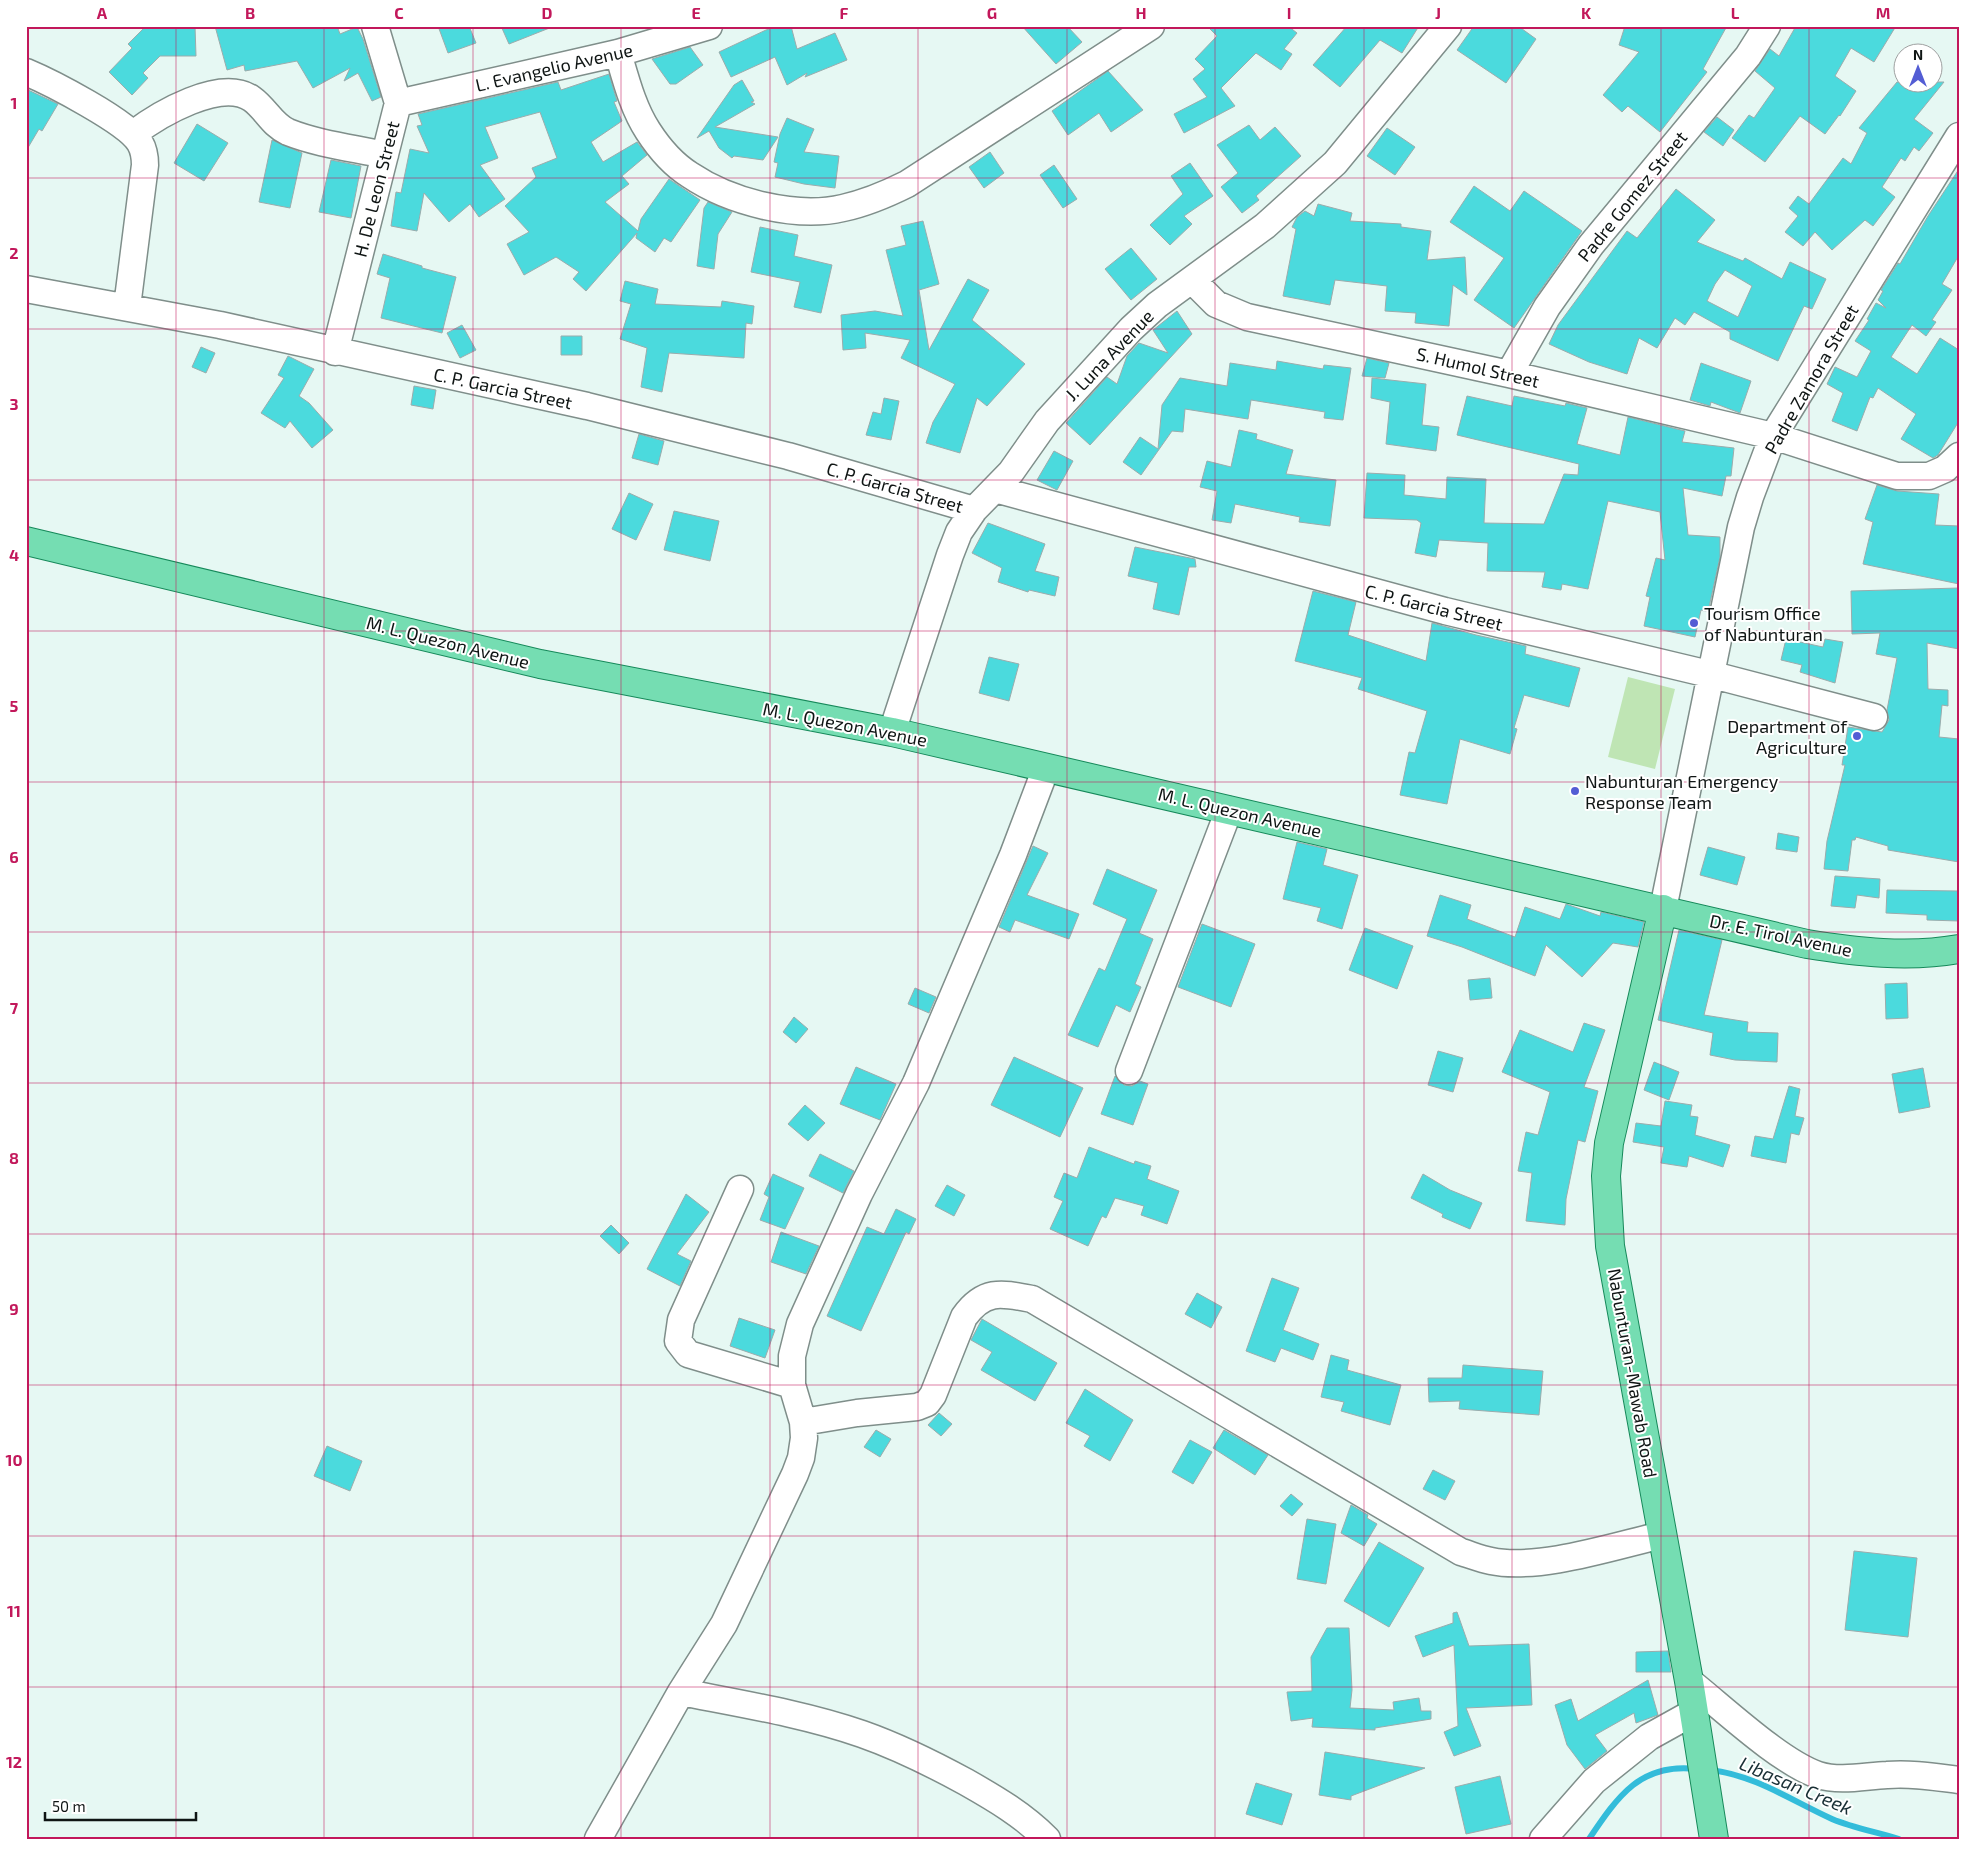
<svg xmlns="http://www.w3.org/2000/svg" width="1985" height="1865" viewBox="0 0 1985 1865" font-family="'Exo 2',sans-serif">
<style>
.green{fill:#bfe5b4}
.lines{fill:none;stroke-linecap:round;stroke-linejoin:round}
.stream{stroke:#33bcda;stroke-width:6}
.building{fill:#4bdadd;stroke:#9bacac;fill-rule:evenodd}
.minor-casing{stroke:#7f8e8a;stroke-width:29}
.major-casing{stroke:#16895a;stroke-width:30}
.minor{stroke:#fff;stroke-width:26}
.major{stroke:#75ddb2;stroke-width:28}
.grid{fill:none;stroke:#c2185b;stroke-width:1;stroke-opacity:0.55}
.poi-dot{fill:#535dd4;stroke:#fff;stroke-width:2}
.labels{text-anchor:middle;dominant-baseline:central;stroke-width:4;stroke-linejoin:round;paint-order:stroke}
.street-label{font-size:18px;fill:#0f1514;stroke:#fff}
.poi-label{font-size:18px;fill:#0f1514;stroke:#fff;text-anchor:start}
.water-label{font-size:19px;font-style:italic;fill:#192f35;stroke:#fff}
.neatline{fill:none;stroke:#c2185b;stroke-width:2}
.grid-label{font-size:16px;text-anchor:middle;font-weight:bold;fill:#c2185b}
</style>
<rect width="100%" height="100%" fill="#e6f8f3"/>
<path class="green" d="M1628,677l47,12 -20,80 -47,-12z"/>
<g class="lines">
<path class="stream" d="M1710,1770c45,5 82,31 122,49 21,9 45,13 67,20
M1589,1839c29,-43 52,-77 108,-70"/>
</g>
<path class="building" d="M146,26h49l1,30h-36l-17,17 5,5 -16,17 -23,-23 23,-24 -4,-4z
M215,26h122l3,8 17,-7 6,12 18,58 -9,4 -14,-28 -14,8 6,-13 -37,20 -16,-27 -52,10 -1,-6 -17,5z
M438,26h31l7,17 -28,10z
M501,26h50l1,1 -43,17z
M780,26h11l6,23 38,-16 12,27 -42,17 2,-4 -20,12 -12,-28 -44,20 -12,-25 47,-22z
M1022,26h45l15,16 -26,22z
M1207,26h81l9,7 -13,16 8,5 -11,16 -25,-17 -35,35 14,18 -51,27 -10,-19 33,-17 -14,-18 12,-10 -10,-10 22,-23z
M1347,26h72l-17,27 -22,-13 -40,47 -27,-22z
M1474,26h44l18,13 -30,44 -49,-33z
M1625,26h102l-24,43 4,3 -47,60 -32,-26 -6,6 -19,-17 36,-43 -20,-7z
M1796,26h100l-22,36 -23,-14 -16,28 21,15 -16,25 -1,-1 -14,19 -25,-18 -35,46 -33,-24 17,-23 5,3 21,-30 -20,-17 15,-22 9,7z
M690,47l13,18 -27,19h-6l-18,-25z
M1108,71l35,39 -32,22 -12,-19 -31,22 -16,-24z
M609,74l8,27 -3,1 8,19 -31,21 12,20 34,-20 10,13 -25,21 7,8 -24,18 33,29 3,-12 28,-40 31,21 -29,42 -7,-4 -9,14 -19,-14 1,-5 -51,58 -13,-12 6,-7 -23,-15 -32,18 -17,-31 22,-12 -24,-26 31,-29 -4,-9 25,-10 -17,-46 -55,15 13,31 -18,7 25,34 -26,18 -9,-13 -21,18 -25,-29 -7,38 -26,-5 5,-34 5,1 9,-44 19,4 -12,-27 5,-1 -4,-11 140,-32 3,8z
M742,80l12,21 -3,1 4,2 -40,23 63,10 -15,23 -29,-4 -2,2 -13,-10 -10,-17 -12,7 37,-53z
M1897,82h47l-30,37 19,14 -14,18 -5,-4 -9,14 -4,-3 -19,29 13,10 -22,29 -8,-6 -33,30 -17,-18 -12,14 -18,-14 13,-16 -9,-8 9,-12 11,8 34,-46 8,6 16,-31 -8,-5z
M26,89l32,15 -16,27 -3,-2 -13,22z
M1717,117l17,13 -11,16 -19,-14z
M787,118l27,11 -10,23 35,4 -4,32 -31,-4 -29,-7 3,-14 -4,-1 6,-28z
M197,124l31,19 -24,38 -30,-18z
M1249,125l11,15 15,-13 26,29 -45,40 3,4 -17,13 -21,-26 17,-14 -21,-28z
M1387,128l28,19 -20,28 -28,-19z
M272,140l30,13 -12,55 -31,-6z
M990,152l14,21 -20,15 -15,-21z
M331,160l30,6 -10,52 -32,-6z
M1190,163l23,33 -29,20 8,8 -22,21 -20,-20 33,-31 -12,-18z
M1054,165l23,34 -14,9 -23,-33z
M1959,169v86l-17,29 10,6 -20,30 4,2 -10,14 -14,-11 -21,32 26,17 23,-36 19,12v71l-21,34 -5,3 -32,-19 15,-25 -38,-26 -5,10 -3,-1 -13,34 -25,-10 11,-28 -16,-9 8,-17 22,10 14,-26 -16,-10 14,-21 -2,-1 9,-16 10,5 -8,-8 5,-9 -2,-1 17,-27 2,1 28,-48z
M1474,186l36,25 14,-20 58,40 -68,97 -40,-28 30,-42 -54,-36z
M1676,189l39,31 -18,22 46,19 2,-3 37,21 8,-17 36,17 -14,30 -8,-3 -26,55 -48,-22v-7l-36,-20 -9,13 -10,-7 -18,30 -18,-10 -12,36 -38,-12 -40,-18 9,-19 69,-94 10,7zM1725,270l27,16 -14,31 -31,-16 8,-17z
M708,202l24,10 -14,22 -4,35 -17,-3 7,-58z
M1318,204l34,9 -2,8 51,3v3l30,4 -4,29 38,-3 2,38 -14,-10 -4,41 -34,-3 1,-10 -31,-2 2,-25 -52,-6 -5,25 -47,-9 13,-67 -4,-2 5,-10 8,-6 9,5z
M923,221l16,63 -20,6 10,60 39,-71 21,11 -17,30 53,44 -38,42 -10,-8 -17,55 -34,-10 7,-21 22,-38 -54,-26 9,-18 -45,-7 1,15 -23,2 -2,-35 34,-4 28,5 -17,-66 20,-5 -5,-19z
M760,227l38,8 -4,21 38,9 -11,48 -27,-6 6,-25 -49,-10z
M1131,248l26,31 -26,21 -26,-31z
M383,254l39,12v2l34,9 -14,56 -61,-15 9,-40 -13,-4z
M625,281l33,8 -3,15 66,3 1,-6 32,5 -2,18 -6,-1 -2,35 -75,-5 -7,39 -21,-5 6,-39 -27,-9 11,-35 -11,-3z
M1177,311l15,23 -102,111 -24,-22 41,-46 10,7 10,-28 12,-13 29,10 -15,-23z
M462,325l14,25 -16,8 -13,-25z
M561,336h21v19h-21z
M201,347l14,6 -9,20 -14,-6z
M288,356l26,13 -15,27 10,7 24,27 -21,18 -22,-27 -5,7 -24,-15 23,-35 -6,-3z
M1367,358l22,5 -4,15 -23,-2z
M1277,361l46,8 1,-4 27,3 -8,52 -19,-2 1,-6 -74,-12 -3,19 -63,-10 -2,23 -11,-1 -31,44 -18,-13 17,-25 18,12 4,-44 18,-27 47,8 3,-23 46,7z
M1701,363l50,18 -11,32 -29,-11 -1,4 -20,-6z
M1372,378l54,6 -4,41 17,2 -3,24 -50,-7 4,-42 -19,-4z
M414,386l22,4 -3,19 -22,-4z
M1467,396l45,10 2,-10 51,10 1,-3 21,5 -10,36 43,11 8,-38 57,14 -3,11 52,6 -3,28h-5l-4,20 -39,-8 5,47 32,2v20l-12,55 -7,-2 -6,27 -51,-11 6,-29 -4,-1 10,-38 9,2 -5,-48 -52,-11 -20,88 -26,-5 -1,6 -19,-3 3,-15 -58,-1 1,-28 -49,-3 -3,17 -21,-4 6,-30 -4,-3 -53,-2 3,-45 38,2 -1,20 42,4 1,-22 39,2 -2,44 60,1 20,-50 14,1 1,-11 -122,-29z
M884,398l15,3 -8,39 -25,-5 7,-23 8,2z
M1239,430l18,4 -1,5 37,11 -7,24 50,6 -6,46 -31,-4 1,-5 -65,-13 -4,19 -19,-3 5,-29 -17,-4 7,-26 24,6z
M639,434l25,7 -6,24 -26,-7z
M1054,451l19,10 -16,29 -20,-10z
M1877,485l20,6 42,3 -4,31 24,1v58l-96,-20 10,-42 -8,-3z
M629,493l24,11 -17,36 -24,-11z
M674,511l45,10 -9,40 -46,-11z
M988,523l57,21 -10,27 24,6 -4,19 -26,-6 -1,2 -30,-10 4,-14 -30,-15z
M1135,547l60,12 1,8h-7l-10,48 -26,-6 5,-26 -30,-7z
M1959,588v61l-32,-6 1,46 20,1v16l-6,-1 -3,32 20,2v123l-71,-12v-4l-32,-9 -1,3h-3l-4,31 -24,-2 3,-28 18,-76h-3l6,-38 34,5 7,-12 -2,-10 10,-52 -21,-4 4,-21 -28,1 -1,-43z
M1313,591l43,11 -8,33 78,26 6,-38 44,12 50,11 -1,8 55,14 -11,39 -45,-12 -10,33 3,1 -7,25 -50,-15 -13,65 -47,-9 9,-43 6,1 12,-42 -69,-22 4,-11 -67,-17z
M1786,639l37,8 2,-8 18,3 -8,41 -35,-11 2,-7 -21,-5z
M989,657l30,7 -10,37 -30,-8z
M1778,833l21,4 -2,15 -21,-3z
M1297,842l30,7 -4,16 35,10 -16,54 -25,-8 4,-13 -38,-9z
M1033,846l15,7 -21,42 52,19 -10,25 -54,-19 -5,12 -11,-5z
M1708,847l37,10 -8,28 -37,-10z
M1107,869l50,21 -18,43 14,6 -18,45 6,3 -11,25 -14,-7 -18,42 -30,-12 31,-67 6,3 22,-52 -34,-15z
M1835,876l45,3 -1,19 -22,-3 -2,13 -24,-2z
M1887,890l72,1v30l-32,-1v-5l-41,-2z
M1440,895l31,10 -4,14 48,18 10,-30 35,12 6,-15 34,12 1,-4 43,10 -6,25 -25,-4 -31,34 -36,-32 -11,31 -73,-29 -35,-11z
M1202,924l53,20 -24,63 -53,-20z
M1365,928l48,18 -16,43 -48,-19z
M1679,930l43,10 -18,75 44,7 -1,10 31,1 -1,29 -42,-2 -25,-5 3,-22 -55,-13z
M1490,978l2,20 -22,2 -2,-20z
M1907,983l1,35 -22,1 -1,-35z
M915,988l21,9 -7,16 -21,-9z
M794,1017l14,12 -12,14 -13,-11z
M1584,1023l21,7 -21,57 14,4 -13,51 -7,-2 -12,59 -1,26 -39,-4 6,-48 -14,-2 8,-39 12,3 12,-43 -48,-20 18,-42 53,22z
M1438,1051l25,7 -10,34 -25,-7z
M1014,1057l69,31 -23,49 -69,-32z
M1654,1062l25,10 -10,28 -25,-10z
M856,1067l40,17 -16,36 -40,-16z
M1923,1068l7,39 -31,6 -7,-39z
M1115,1076l9,9 8,1 8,-5 8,3 -15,41 -32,-11z
M1789,1086l11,3 -5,27 9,2 -5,17 -8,-2 -5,30 -35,-7 4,-20 18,3z
M1665,1101l27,4 -2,11 8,1 -3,18 35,10 -7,22 -34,-11 -2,11 -26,-4 3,-16 -31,-5 3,-19 25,3z
M805,1105l20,18 -17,18 -20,-17z
M1089,1147l45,17 1,-3 16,5 -4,13 32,12 -12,33 -26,-9 3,-9 -29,-8 -9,20 -4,-2 -14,30 -38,-17 13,-28 -9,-4 10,-24 13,5z
M820,1154l34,17 -11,22 -34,-17z
M773,1174l31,14 -19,41 -25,-9 9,-23 -5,-3z
M1423,1174l27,16 32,13 -12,26 -28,-12 1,-3 -32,-16z
M947,1185l18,10 -11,21 -19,-10z
M686,1194l23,18 -32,42 14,7 -11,25 -33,-17z
M896,1209l20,10 -7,15 -3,-2 -45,99 -34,-15 40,-89 17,7z
M611,1225l18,18 -10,11 -19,-18z
M781,1232l38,14 -13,28 -35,-12z
M1272,1278l27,10 -16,42 36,14 -6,16 -32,-12 -6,14 -29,-11z
M1197,1293l25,14 -11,21 -26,-14z
M739,1318l36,12 -10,28 -35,-12z
M982,1319l75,44 -22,38 -54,-31 11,-18 -21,-12z
M1331,1355l18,5 -2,10 54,15 -11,40 -49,-14 3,-9 -23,-5z
M1463,1365l80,6 -4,44 -80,-6 1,-8 -31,1 -1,-24h34z
M1085,1389l48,31 -23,41 -26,-15 6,-10 -24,-13z
M939,1413l13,11 -11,12 -13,-11z
M876,1430l15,9 -11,18 -16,-10z
M1224,1430l44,25 -13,20 -42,-27z
M1190,1440l22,12 -19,32 -21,-12z
M327,1446l35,15 -12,30 -36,-15z
M1433,1470l22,11 -10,19 -22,-11z
M1291,1494l12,10 -11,12 -12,-10z
M1351,1505l17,10 -1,3 10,6 -13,22 -23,-13z
M1307,1519l29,5 -10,60 -29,-5z
M1379,1542l45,26 -35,59 -45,-26z
M1854,1551l63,7 -9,79 -63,-7z
M1457,1612l12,34 60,-2 3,61 -66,3 15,38 -27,10 -10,-24 14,-6 -4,-81 -31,12 -8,-21 38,-13v-10z
M1327,1628h22l3,62 -2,18 44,2 -1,-8 26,-4 2,13h10v8l-56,9v2l-63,-3 1,-9 -22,3 -4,-29 25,-1 -1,-34z
M1668,1651l3,21h-35v-20z
M1648,1680l10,35 -22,8 -2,-10 -39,22 12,16 -22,18 -18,-24 -12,-40 16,-6 7,22z
M1325,1752l100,16 -74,28v4l-32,-5z
M1500,1776l11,48 -45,10 -11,-47z
M1256,1783l36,11 -10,31 -36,-11z"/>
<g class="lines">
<g class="minor-casing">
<path id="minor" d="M618,53c8,27 15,55 30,78 11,17 26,34 42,44 40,27 106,44 153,33 23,-5 44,-14 64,-24l244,-158
M26,72c24,10 102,50 114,71 4,7 5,14 5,22l-18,142
M398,103l220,-50 91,-27
M133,134c25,-19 88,-57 119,-35 14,10 20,26 36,33 30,12 65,16 97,23
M1193,281l23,23 31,13 262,57 264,62 124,40h32l16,-7 14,-13
M26,289l194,36 367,81 201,50 186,54
M335,352l63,-249 -23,-77
M1509,374l38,-67 44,-62 157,-189 19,-30
M995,489l450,122 268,64 161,42
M892,732l58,-177 9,-23 15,-22 37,-38 36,-51 84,-92 26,-24 108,-79 70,-63 113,-137
M1663,909l78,-382 9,-30 23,-61 186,-300
M1129,1071l100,-261
M740,1189l-59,131 -3,21 10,13 104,31
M803,1422l54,-9 60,-6 10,-4 6,-8 31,-78c20,-28 37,-24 68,-18l429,253c10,3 20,7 30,9 48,10 123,-15 171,-26
M1689,1681c34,27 91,81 129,94 22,7 47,1 69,0 24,-2 48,2 72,5
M681,1692c61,12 123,22 181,42 37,13 71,30 104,48 30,17 57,33 81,57
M598,1839l83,-147 43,-68 71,-150 6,-16 3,-20 -1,-16 -11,-37v-29l8,-32 59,-130 57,-111 97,-228 33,-87
M1543,1839l51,-58 55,-44 45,-25"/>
</g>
<g class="major-casing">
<path id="major" d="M26,541l514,123 352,68 915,212c50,8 101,14 152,5
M1663,909l-54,234 -3,33 4,70 79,435 25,158"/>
</g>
<use href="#minor" class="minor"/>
<use href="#major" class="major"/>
</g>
<path class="grid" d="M176,26v1813M324,26v1813M473,26v1813M621,26v1813M770,26v1813M918,26v1813M1067,26v1813M1215,26v1813M1364,26v1813M1512,26v1813M1661,26v1813M1809,26v1813M26,178h1933M26,329h1933M26,480h1933M26,631h1933M26,782h1933M26,932h1933M26,1083h1933M26,1234h1933M26,1385h1933M26,1536h1933M26,1687h1933"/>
<g class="poi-dot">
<circle cx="1694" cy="623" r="5"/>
<circle cx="1857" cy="736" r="5"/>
<circle cx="1575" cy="791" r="5"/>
</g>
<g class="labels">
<g class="street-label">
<text transform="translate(554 67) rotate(-13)">L. Evangelio Avenue</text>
<text transform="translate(376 189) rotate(-76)">H. De Leon Street</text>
<text transform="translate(1632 196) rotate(-51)">Padre Gomez Street</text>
<text transform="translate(1109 355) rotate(-46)">J. Luna Avenue</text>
<text transform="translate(1478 367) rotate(13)">S. Humol Street</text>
<text transform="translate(1811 379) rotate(-60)">Padre Zamora Street</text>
<text transform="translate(503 388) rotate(12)">C. P. Garcia Street</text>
<text transform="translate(895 487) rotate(16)">C. P. Garcia Street</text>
<text transform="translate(1434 607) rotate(14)">C. P. Garcia Street</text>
<text transform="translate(448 642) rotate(14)">M. L. Quezon Avenue</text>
<text transform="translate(845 724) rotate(11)">M. L. Quezon Avenue</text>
<text transform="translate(1240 812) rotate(13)">M. L. Quezon Avenue</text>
<text transform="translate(1781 935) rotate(12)">Dr. E. Tirol Avenue</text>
<text transform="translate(1633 1373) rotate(80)">Nabunturan-Mawab Road</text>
</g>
<g class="poi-label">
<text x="1704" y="613">Tourism Office<tspan x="1704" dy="21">of Nabunturan</tspan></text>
<text x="1847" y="726" text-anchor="end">Department of<tspan x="1847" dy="21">Agriculture</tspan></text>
<text x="1585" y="781">Nabunturan Emergency<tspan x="1585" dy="21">Response Team</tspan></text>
</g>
<g class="water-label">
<text transform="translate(1796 1785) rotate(23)">Libasan Creek</text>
</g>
</g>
<rect width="1985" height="1865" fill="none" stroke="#ffffff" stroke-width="55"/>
<g transform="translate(1918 68)"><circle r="24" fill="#ffffff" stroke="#9fa1a1"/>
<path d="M0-4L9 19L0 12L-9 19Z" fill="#535dd4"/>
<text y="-8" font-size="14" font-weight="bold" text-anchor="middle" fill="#0f1514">N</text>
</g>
<path d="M45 1812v8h151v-8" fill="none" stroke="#0f1514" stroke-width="2.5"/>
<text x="52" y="1812" font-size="15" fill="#0f1514" stroke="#ffffff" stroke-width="4" paint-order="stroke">50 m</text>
<rect x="28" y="28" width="1930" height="1810" class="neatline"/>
<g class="grid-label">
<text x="102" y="19">A</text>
<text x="250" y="19">B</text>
<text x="399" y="19">C</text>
<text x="547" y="19">D</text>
<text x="696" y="19">E</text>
<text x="844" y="19">F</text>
<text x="992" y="19">G</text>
<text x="1141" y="19">H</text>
<text x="1289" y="19">I</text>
<text x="1438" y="19">J</text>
<text x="1586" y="19">K</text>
<text x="1735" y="19">L</text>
<text x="1883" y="19">M</text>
<text x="14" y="109">1</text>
<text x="14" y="259">2</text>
<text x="14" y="410">3</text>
<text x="14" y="561">4</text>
<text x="14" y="712">5</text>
<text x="14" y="863">6</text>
<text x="14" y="1014">7</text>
<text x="14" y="1164">8</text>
<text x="14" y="1315">9</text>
<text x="14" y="1466">10</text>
<text x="14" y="1617">11</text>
<text x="14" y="1768">12</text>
</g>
</svg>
